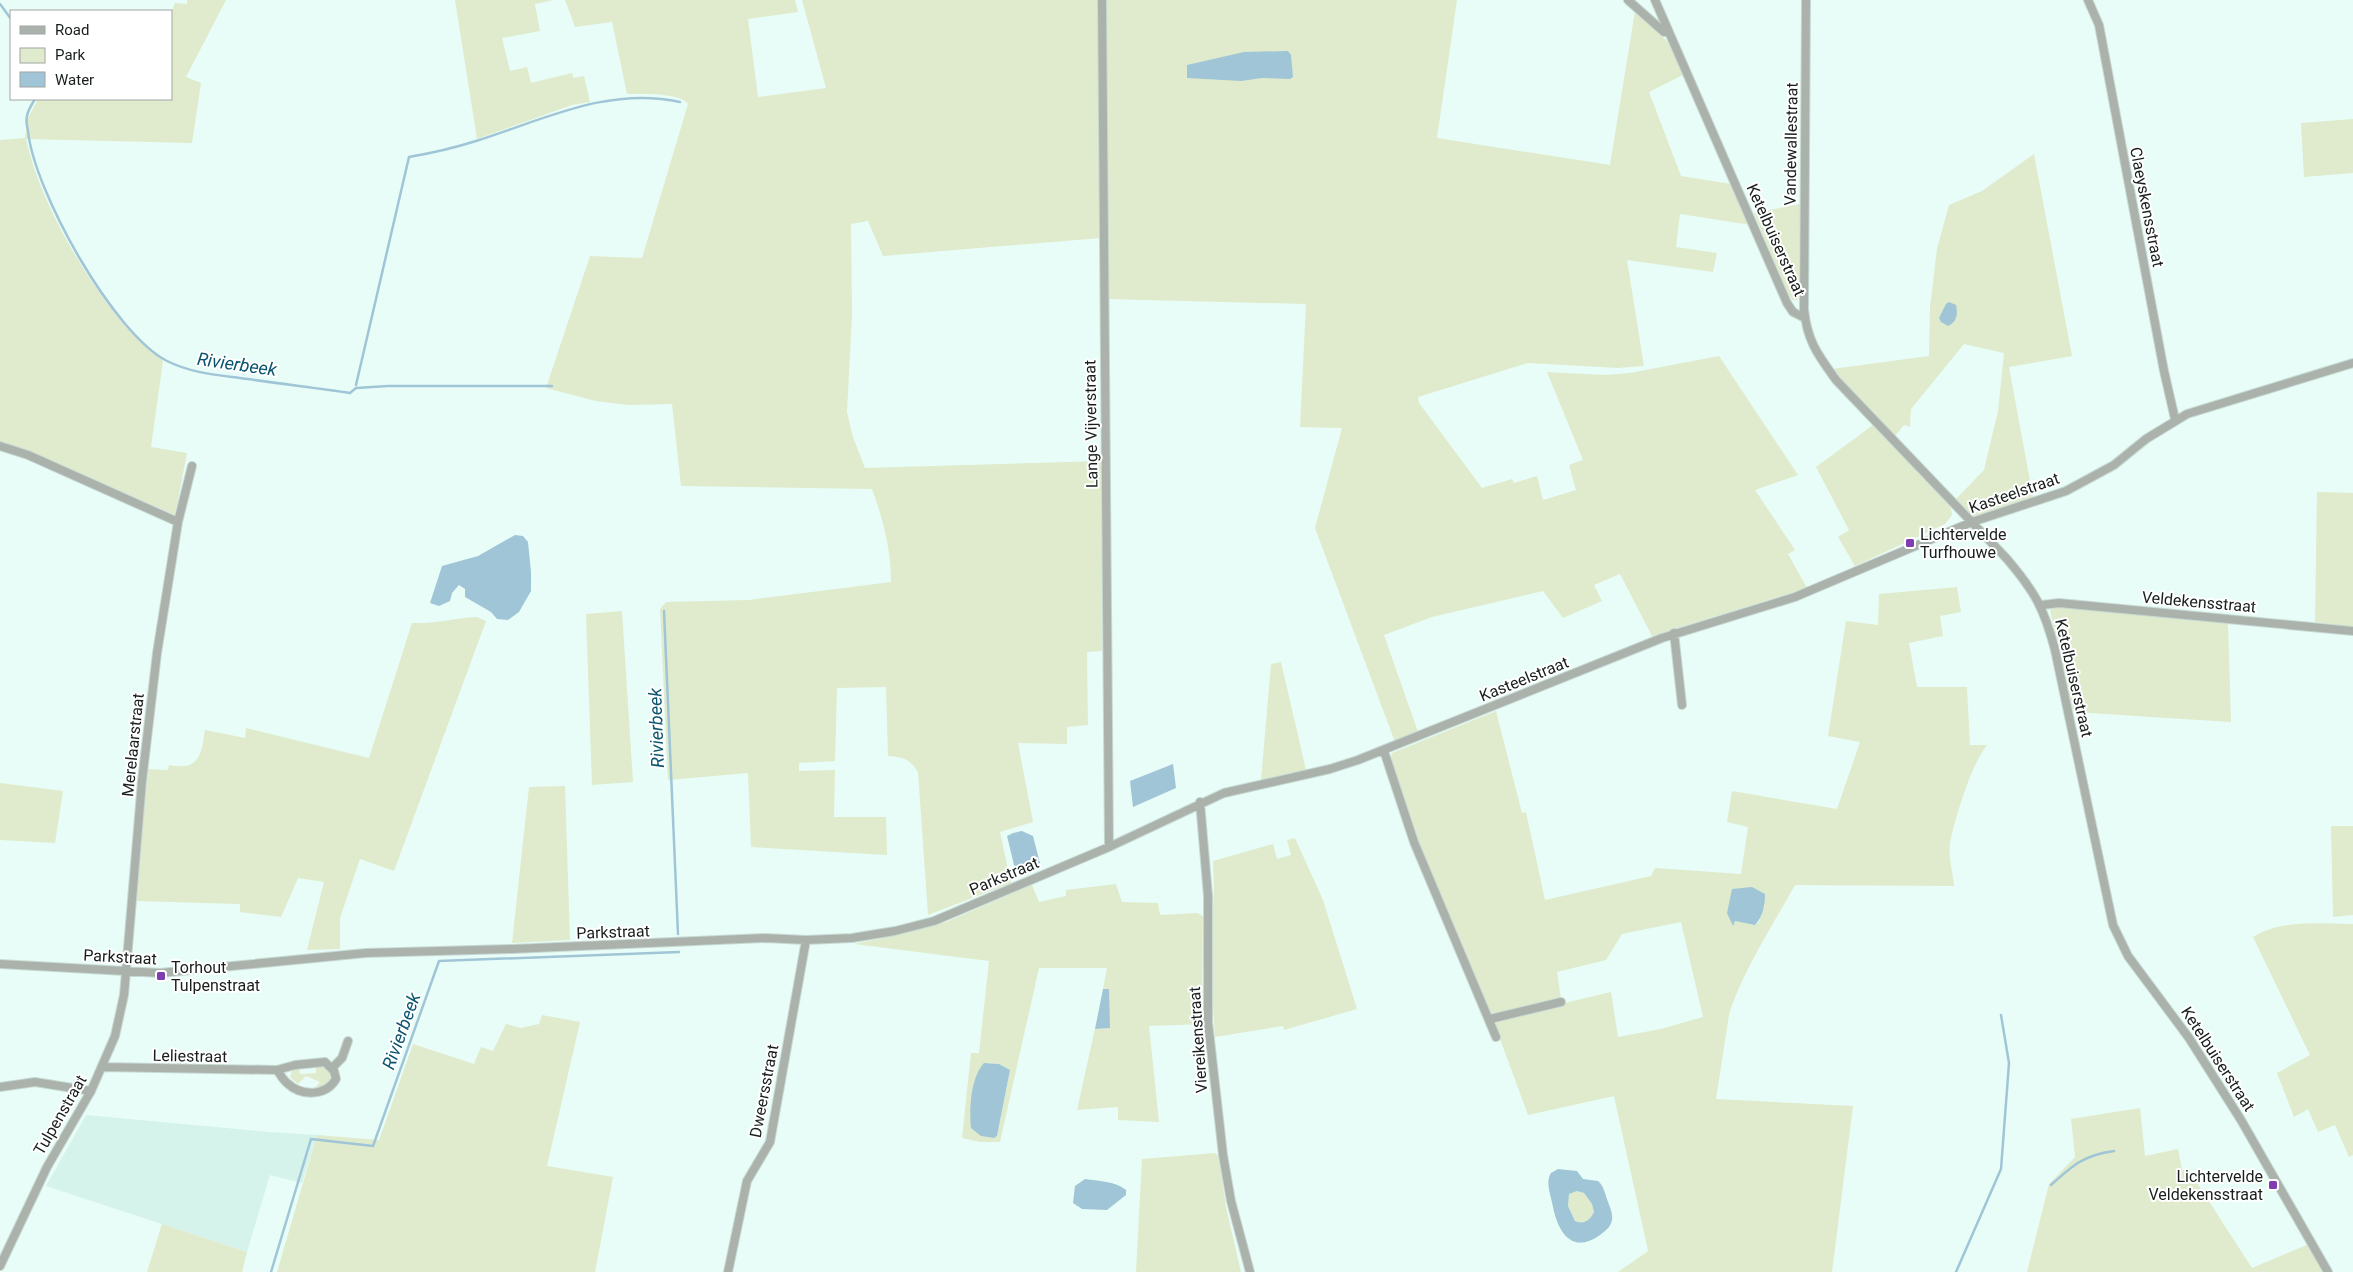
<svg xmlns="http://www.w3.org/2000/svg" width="2353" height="1272" viewBox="0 0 2353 1272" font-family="Roboto,sans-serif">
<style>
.built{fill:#d5f3eb}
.green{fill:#dfebcc;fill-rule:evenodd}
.water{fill:#9fc5d7;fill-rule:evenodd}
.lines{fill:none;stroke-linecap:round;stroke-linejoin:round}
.stream{stroke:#9fc5d7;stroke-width:2.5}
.street-casing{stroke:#c7d9d4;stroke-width:10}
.street{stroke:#abb2ac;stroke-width:8}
.poi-dot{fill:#7f3db1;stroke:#fff;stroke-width:2}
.labels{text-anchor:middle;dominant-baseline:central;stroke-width:4;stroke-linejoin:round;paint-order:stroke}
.street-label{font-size:16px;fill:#171e1c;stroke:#fff}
.poi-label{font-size:16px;fill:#171e1c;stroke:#fff;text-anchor:start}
.water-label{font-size:18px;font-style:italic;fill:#0a546e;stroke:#fff}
</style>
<rect width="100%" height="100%" fill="#e8fdf7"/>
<path class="built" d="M86,1115l184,17 47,3 -15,48 -32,-8 -23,77 -201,-66z"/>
<path class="green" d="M187,0h39l-40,77 15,6 -9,60 -166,-4c14,64 60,142 103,191 10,12 23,21 34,31l-12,86 36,6 -12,62 -153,-67 -22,-4v-304l25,-2 3,-20 10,-19h133v-86l4,-10 12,1z
M455,0h98l-18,4 5,27 -38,7 8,33 17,-4 4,16 41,-10 1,5 11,-2 6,26 -18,3 -95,34z
M565,0h230l3,12 -50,7 10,78 68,-9 -24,-88h296l3,238 -218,18 -15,-35 -17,3 1,92 -5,96 6,25 12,31 238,-7 -1,190 -15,1 1,73 -21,2v17l-49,-1 15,79 -33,10 11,51 -83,32 -10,-143c-8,-13 -15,-15 -30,-16l-2,-69 -49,1 -2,73 -36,2v8l36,-1 -1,47h52l1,38 -136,-8 -3,-74 -80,7 -8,-171 6,-7 83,-2 142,-18c0,-33 -8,-63 -19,-93l-191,-3 -9,-82 -44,1 -32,-4 -50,-13 44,-132 52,2 46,-154c-9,-12 -47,-10 -61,-10l-15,-72 -37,5z
M1105,0h352l-20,138 173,27 25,-154 34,32 16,31 -36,18 32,84 50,8 20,41 -71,-11 -4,33 41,6 -4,19 -86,-12 17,106 -26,2 -90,-5 -110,34 1,6 63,85 30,-9 2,4 23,-7 6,24 33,-10 -7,-25 14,-5 -36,-88 57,3 26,-2 89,-17 79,119 -43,15 40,60 -7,4 19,34 -155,48 -32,-62 -26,11 8,16 -39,17 -20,-27 -111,26 -48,18 34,97 -23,10 -80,-214 27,-100 -42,-1 6,-123 -199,-5z
M2353,119v54l-49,4 -3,-54z
M2034,154l38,202 -63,11 24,130 -60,21 -17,-19 28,-29 14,-59 6,-58 -40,-9 -53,65 -1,18 -6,-2 -9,11 -63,-67 97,-13 1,-49 7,-58 12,-44 33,-14z
M1800,204l-1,92 -1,4h-6l-4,-6 -34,-81z
M1873,425l71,75 7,8 1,7 -7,9 -90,42 -17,-29 11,-7 -33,-63z
M2317,492l36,1v134l-38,-5z
M1957,587l4,25 -21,4 3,20 -34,7 8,44h50l3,58h17c-16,20 -32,73 -37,98 -2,13 3,30 4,43l-159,-1c-21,38 -54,89 -66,130l-13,84 137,7 -21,166h-214l30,-21 -34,-155 -86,19 -35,-95 118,-28 7,45 43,-8 42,-12 -22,-95 -59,12 -16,26 -49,12 4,27 -67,16 -5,-4 -71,-164 -27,-89 1,-5 104,-42 26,102 4,-1 19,88 106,-24 4,-8 86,6 7,-47 -21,-5 5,-31 105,18 23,-67 -32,-6 18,-115 32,4 1,-31zM1729,905h36l-6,17 -4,3 -20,-4 -8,-8z
M2057,607l171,15 3,100 -158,-10 -23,-102z
M622,611l11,171 -41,3 -6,-171z
M477,617l9,4 -92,250 -34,-12 -20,59v31l-33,1 17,-68 -26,-4 -17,39 -41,-5v-8l-104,-3 12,-132 20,1 1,-5c31,6 32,-10 36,-35l40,8 1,-10 123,30 43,-135c23,1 43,-5 65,-6z
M1281,662l25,108 -45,10 10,-116z
M0,783l63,8 -8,52 -55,-3z
M565,786l5,154 -58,3 17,-156z
M2331,826h22v89l-20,2z
M1295,838l28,62 34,109 -73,21 -1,-4 -68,11 -3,-42 -1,-57 3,-51 -1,-26 60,-17 4,15 14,-4 -4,-15z
M1116,884l6,18 36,1 2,12 37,-2 6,3 -1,108 -53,2 10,96 -41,-2v-13l-41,3 18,-81 14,-1v-39h-6l4,-21h-68l-39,174h-20l-18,-4 9,-85h8l10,-92 -135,-17 48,-10 44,-12 86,-37 7,17 27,-6v-6zM984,1063l15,1 11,6 -13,66 -3,2 -13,-2z
M2353,924v231l-4,2 -14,-32 -17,7 -10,-23 -14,8 -17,-44 33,-18 -57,-118c29,-18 67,-13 100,-13z
M542,1015l38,7 -33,144 66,11 -18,95h-318l40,-137 62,5 34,-96 61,20 7,-17 12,4 13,-27 15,4 18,-4z
M322,1065l7,3 3,7 -6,12 -12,2 6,-7 -14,-6 -8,8 -8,-7 3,-9h6l1,6 16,-1v-7z
M2140,1108l5,48 33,-7 4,21 6,-1 64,99 57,-24 15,28h-297l22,-88 26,-27 -4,-38z
M1215,1153l4,3 7,51 15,65h-105l6,-113z
M1577,1191l7,2 8,11 2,8c-4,8 -10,13 -19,9l-7,-15 1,-12z
M162,1224l85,28 -5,20h-95z"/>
<path class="water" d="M1288,51l3,4 2,22 -3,2 -28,-1 -21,3 -54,-3v-13l57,-13z
M1949,302l7,3c2,9 1,17 -8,21l-7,-4 -2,-4 7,-14z
M515,535l8,1 5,6 3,30v19l-12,21 -11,8 -11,-1 -6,-7 -26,-15v-8l-6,-4 -7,8 -2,8 -11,5 -9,-3 12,-37 36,-10z
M1173,764l3,24 -43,19 -3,-26z
M1022,831l11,5 7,27 -21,10 -4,-4 -8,-33 6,-3z
M1752,887l13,7c0,11 -2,23 -10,31l-20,-4 -2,5 -6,-13 5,-24z
M1103,989h6l1,39 -15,1z
M984,1063l15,1 11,6 -13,66 -3,2 -13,-2 -10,-8c-2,-19 0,-51 13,-65z
M1558,1169l19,2 6,8 15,2c6,5 7,13 10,21 2,5 5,12 4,18 -1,7 -7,11 -12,15 -28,20 -42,-3 -47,-28 -2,-11 -8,-25 -2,-34zM1577,1191l7,2 8,11 2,8c-4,8 -10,13 -19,9l-7,-15 1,-12z
M1085,1179c13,2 30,2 41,11v5l-19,15 -25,-1 -9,-6 2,-17z"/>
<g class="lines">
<path class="stream" d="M0,4l11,15
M35,99c-3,5 -7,11 -8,17 -1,4 0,11 1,15 6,60 85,202 139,230 26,13 53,14 81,18 34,5 68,9 102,14l6,-5 32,-2h164
M356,385l53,-228c23,-4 45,-9 67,-16 67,-21 132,-55 204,-39
M664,611l14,323
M2051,1185c22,-20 33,-30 63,-34
M271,1272l40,-133 62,7 66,-185 240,-9
M1956,1272l45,-103 8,-106 -8,-48"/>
<g class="street-casing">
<path id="street" d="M1102,0l7,847
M1628,0l36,32h5
M1655,0l132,303 6,9 12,6
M1806,0l-2,309c3,32 14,46 32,71l171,179c28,33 37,49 48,91l58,275 15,31 61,82 52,82 87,152
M2088,0l11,25 65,346 11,48
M0,446l28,9 150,67 -21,131 -15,128 -18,214 -9,41 -24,55 -44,76 -47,99
M178,522l14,-56
M2042,605l17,-2 294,28
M1674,633l8,72
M1384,751l30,91 82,195
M1200,802l8,94v126l15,133 8,46 19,71
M0,964l160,9 206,-20 146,-4 253,-11 41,2 46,-2 43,-7 39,-10 175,-74 115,-54 106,-24 28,-9 304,-122 133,-41 177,-75 94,-31 48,-26 32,-26 41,-25 166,-51
M1490,1019l71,-17
M102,1067l175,3 18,-5 30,-3 9,9 2,8c-10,17 -34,18 -49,4 -4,-3 -7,-9 -10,-13
M332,1068l10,-10 6,-17
M0,1087l35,-5 56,9
M728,1272l19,-91 23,-39 36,-202"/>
</g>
<use href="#street" class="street"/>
</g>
<g class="poi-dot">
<rect x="1905" y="538" width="10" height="10" rx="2.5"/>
<rect x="156" y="971" width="10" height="10" rx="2.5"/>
<rect x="2268" y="1180" width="10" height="10" rx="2.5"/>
</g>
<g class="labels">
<g class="street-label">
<text transform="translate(1791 144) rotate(-89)">Vandewallestraat</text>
<text transform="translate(2147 207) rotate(79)">Claeyskensstraat</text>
<text transform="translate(1776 240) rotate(66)">Ketelbuiserstraat</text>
<text transform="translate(1091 424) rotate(-91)">Lange Vijverstraat</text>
<text transform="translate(2014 493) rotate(-19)">Kasteelstraat</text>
<text transform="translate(2199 602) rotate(5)">Veldekensstraat</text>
<text transform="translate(2074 678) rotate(77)">Ketelbuiserstraat</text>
<text transform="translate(1524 679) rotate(-22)">Kasteelstraat</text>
<text transform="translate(133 745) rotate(-84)">Merelaarstraat</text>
<text transform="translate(1004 876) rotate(-23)">Parkstraat</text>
<text transform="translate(613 932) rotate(-2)">Parkstraat</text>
<text transform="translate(120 957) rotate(3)">Parkstraat</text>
<text transform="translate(1198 1040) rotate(-94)">Viereikenstraat</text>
<text transform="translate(190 1056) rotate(1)">Leliestraat</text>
<text transform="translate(2218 1059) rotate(57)">Ketelbuiserstraat</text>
<text transform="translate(764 1091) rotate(-79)">Dweersstraat</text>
<text transform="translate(60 1115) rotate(-60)">Tulpenstraat</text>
</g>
<g class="poi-label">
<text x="1920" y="534">Lichtervelde<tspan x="1920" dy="18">Turfhouwe</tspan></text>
<text x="171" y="967">Torhout<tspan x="171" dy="18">Tulpenstraat</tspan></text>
<text x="2263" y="1176" text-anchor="end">Lichtervelde<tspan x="2263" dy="18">Veldekensstraat</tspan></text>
</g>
<g class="water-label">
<text transform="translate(237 364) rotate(8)">Rivierbeek</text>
<text transform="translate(656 728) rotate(-92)">Rivierbeek</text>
<text transform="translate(401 1031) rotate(-70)">Rivierbeek</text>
</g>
</g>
<rect x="10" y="10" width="162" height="90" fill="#ffffff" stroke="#a2a5a4"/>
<rect x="20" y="26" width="25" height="8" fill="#abb2ac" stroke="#a2a5a4"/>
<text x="55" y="35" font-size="15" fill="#171e1c">Road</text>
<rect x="20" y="48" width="25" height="15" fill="#dfebcc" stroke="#a2a5a4"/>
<text x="55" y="60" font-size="15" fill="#171e1c">Park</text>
<rect x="20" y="72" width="25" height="15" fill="#9fc5d7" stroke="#a2a5a4"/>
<text x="55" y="85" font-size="15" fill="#171e1c">Water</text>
</svg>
